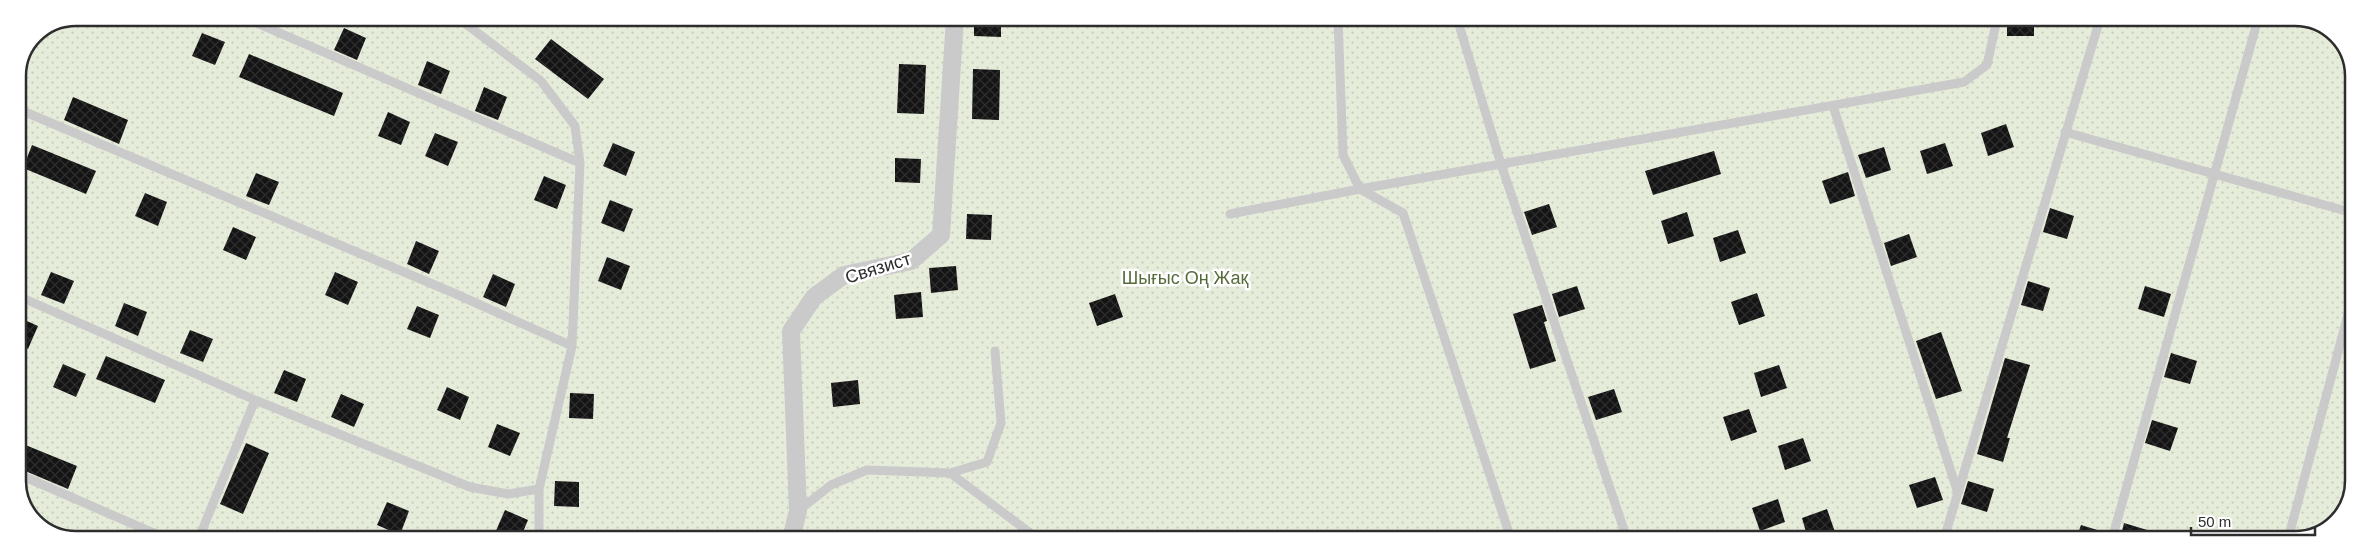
<svg xmlns="http://www.w3.org/2000/svg" width="2371" height="557" viewBox="0 0 2371 557" font-family="Arial,sans-serif">
<style>
.garden{fill:url(#garden-dots)}
.building{fill:url(#building-cross-hatch)}
.lines{fill:none;stroke-linecap:round;stroke-linejoin:round}
.service{stroke:#cacaca;stroke-width:9}
.minor{stroke:#cacaca;stroke-width:18}
.labels{text-anchor:middle;dominant-baseline:central;stroke-width:5;stroke-linejoin:round;paint-order:stroke}
.street-label{font-size:18px;fill:#2d2d2d;stroke:#fff}
.park-label{font-size:18px;fill:#566b39;stroke:#fff}
.rim{fill:none;stroke:#2d2d2d;stroke-width:2.5}
</style>
<defs>
<pattern id="garden-dots" width="8" height="8" patternUnits="userSpaceOnUse" patternTransform="scale(1.25)"><rect width="8" height="8" fill="#e6ecda"/><path d="M2 2h.1M6 6h.1" fill="none" stroke="#c6cbbb" stroke-width="1.8" stroke-linecap="round"/></pattern>
<pattern id="building-cross-hatch" width="8" height="8" patternUnits="userSpaceOnUse" patternTransform="scale(1.25)"><rect width="8" height="8" fill="#141414"/><path d="M0 0l8 8M0 8l8-8" fill="none" stroke="#2e2e2e"/></pattern>
</defs>
<rect width="100%" height="100%" fill="#fff"/>
<path class="garden" d="M77,18l2229,1 33,19 14,35 -1,419 -19,33 -38,14 -2230,-1 -33,-18 -14,-32v-412l17,-41z"/>
<path class="building" d="M974,18h27v19l-27,-1z
M2007,19h27v17h-27z
M344,28l22,10 -9,22 -23,-10z
M202,33l23,9 -10,23 -23,-9z
M551,39l53,40 -16,20 -53,-40z
M249,54l94,39 -9,23 -95,-39z
M427,61l23,10 -9,23 -23,-9z
M899,64l27,1 -2,49 -27,-1z
M973,69l27,1 -1,50 -27,-1z
M484,87l23,10 -9,23 -23,-9z
M73,97l55,23 -9,24 -55,-24z
M388,112l22,10 -9,23 -23,-9z
M2006,124l8,23 -26,9 -7,-23z
M435,133l23,9 -10,24 -23,-10z
M613,143l22,9 -9,24 -23,-10z
M1945,143l8,23 -26,8 -7,-23z
M32,145l64,26 -10,23 -63,-26z
M1884,147l7,23 -25,8 -8,-23z
M1714,151l7,23 -68,21 -8,-24z
M895,158l26,1 -1,24 -25,-1z
M1848,172l7,24 -25,8 -8,-23z
M256,173l23,9 -10,23 -23,-9z
M544,176l22,9 -9,24 -23,-9z
M145,193l22,9 -9,24 -23,-10z
M610,200l23,9 -9,23 -23,-9z
M1549,204l8,23 -25,8 -8,-23z
M2050,208l24,8 -7,23 -24,-7z
M1687,212l7,24 -26,8 -7,-23z
M967,214l25,1 -1,25 -25,-1z
M233,227l23,10 -10,23 -23,-10z
M1738,230l8,23 -26,9 -7,-24z
M1909,234l8,23 -26,9 -7,-23z
M416,241l23,10 -10,23 -22,-10z
M607,257l23,9 -9,24 -23,-9z
M956,266l2,24 -27,3 -2,-25z
M51,272l23,9 -10,23 -23,-9z
M335,272l23,10 -10,23 -23,-10z
M493,274l22,10 -9,23 -23,-10z
M2028,281l22,7 -7,23 -22,-6z
M1577,286l8,23 -26,8 -7,-23z
M2145,286l26,8 -7,23 -26,-8z
M921,292l2,25 -27,2 -2,-24z
M1757,293l8,23 -26,9 -8,-23z
M1115,294l8,23 -26,9 -8,-23z
M124,303l23,9 -9,24 -23,-10z
M1542,305l5,16 -3,1 2,7 10,32 -26,8 -17,-55z
M417,306l22,9 -9,23 -23,-9z
M18,317l20,9 -10,23 -10,-4z
M190,330l23,9 -10,23 -23,-9z
M1941,332l21,59 -26,8 -20,-58z
M2171,353l26,8 -7,23 -26,-7z
M106,356l59,24 -10,23 -59,-24z
M2005,358l25,7 -23,73h3l-7,24 -26,-8z
M63,364l23,10 -10,23 -23,-10z
M1779,365l8,23 -26,9 -7,-24z
M284,370l22,9 -9,23 -23,-9z
M858,380l2,24 -27,3 -2,-24z
M447,387l22,10 -9,23 -23,-10z
M1614,389l8,23 -26,8 -8,-23z
M570,393l24,1 -1,25 -24,-1z
M341,394l23,10 -10,23 -23,-10z
M1749,409l8,23 -26,9 -8,-24z
M2152,420l26,8 -8,23 -25,-8z
M497,424l23,9 -10,23 -22,-9z
M1803,438l8,23 -26,9 -7,-24z
M18,442l59,24 -9,23 -50,-21z
M246,443l23,10 -26,61 -23,-10z
M1935,477l8,23 -26,8 -8,-23z
M555,481l24,1v25l-25,-1z
M1968,481l26,8 -7,23 -26,-8z
M1778,499l7,23 -25,9 -8,-23z
M387,502l22,9 -9,24 -23,-10z
M1827,509l8,23 -27,7 -6,-21z
M505,510l23,10 -8,19h-12l-13,-6z
M2124,523l43,13 -1,3h-46z
M2081,525l26,8 -1,6h-30z"/>
<g class="lines">
<path class="service" d="M245,18l335,145
M458,18l83,63 34,45 5,37 -8,183 -33,143v50
M1338,18l5,137 17,34 604,-107 23,-17 10,-46
M1457,18l44,146 126,375
M1833,106l125,387
M18,109l438,185 116,52
M2065,132l288,81
M1230,214l130,-25 43,24 108,326
M18,296l237,104 -56,138
M255,400l215,87 38,7 31,-5
M950,473l37,-11 14,-39 -6,-72
M18,474l147,64
M798,511l33,-26 36,-15 83,3 83,62 1,4
M1944,539l156,-520
M2112,539l146,-520
M2288,539l65,-243"/>
<path class="minor" d="M791,539l7,-28 -7,-180 23,-34 30,-22 67,-14 30,-26 14,-217"/>
</g>
<g class="labels">
<g class="street-label">
<text transform="translate(878 268) rotate(-17)">Связист</text>
</g>
<g class="park-label">
<text x="1185" y="278">Шығыс Оң Жақ</text>
</g>
</g>
<path d="M0 0H2371V557H0ZM76 26H2295A50 50 0 0 1 2345 76V481A50 50 0 0 1 2295 531H76A50 50 0 0 1 26 481V76A50 50 0 0 1 76 26Z" fill="#fff" fill-rule="evenodd"/>
<path class="rim" d="M76 26H2295A50 50 0 0 1 2345 76V481A50 50 0 0 1 2295 531H76A50 50 0 0 1 26 481V76A50 50 0 0 1 76 26Z"/>
<path d="M2191 527v8h124v-8" fill="none" stroke="#2d2d2d" stroke-width="2.5"/>
<text x="2198" y="527" font-size="15" fill="#2d2d2d" stroke="#ffffff" stroke-width="4" paint-order="stroke">50 m</text>
</svg>
